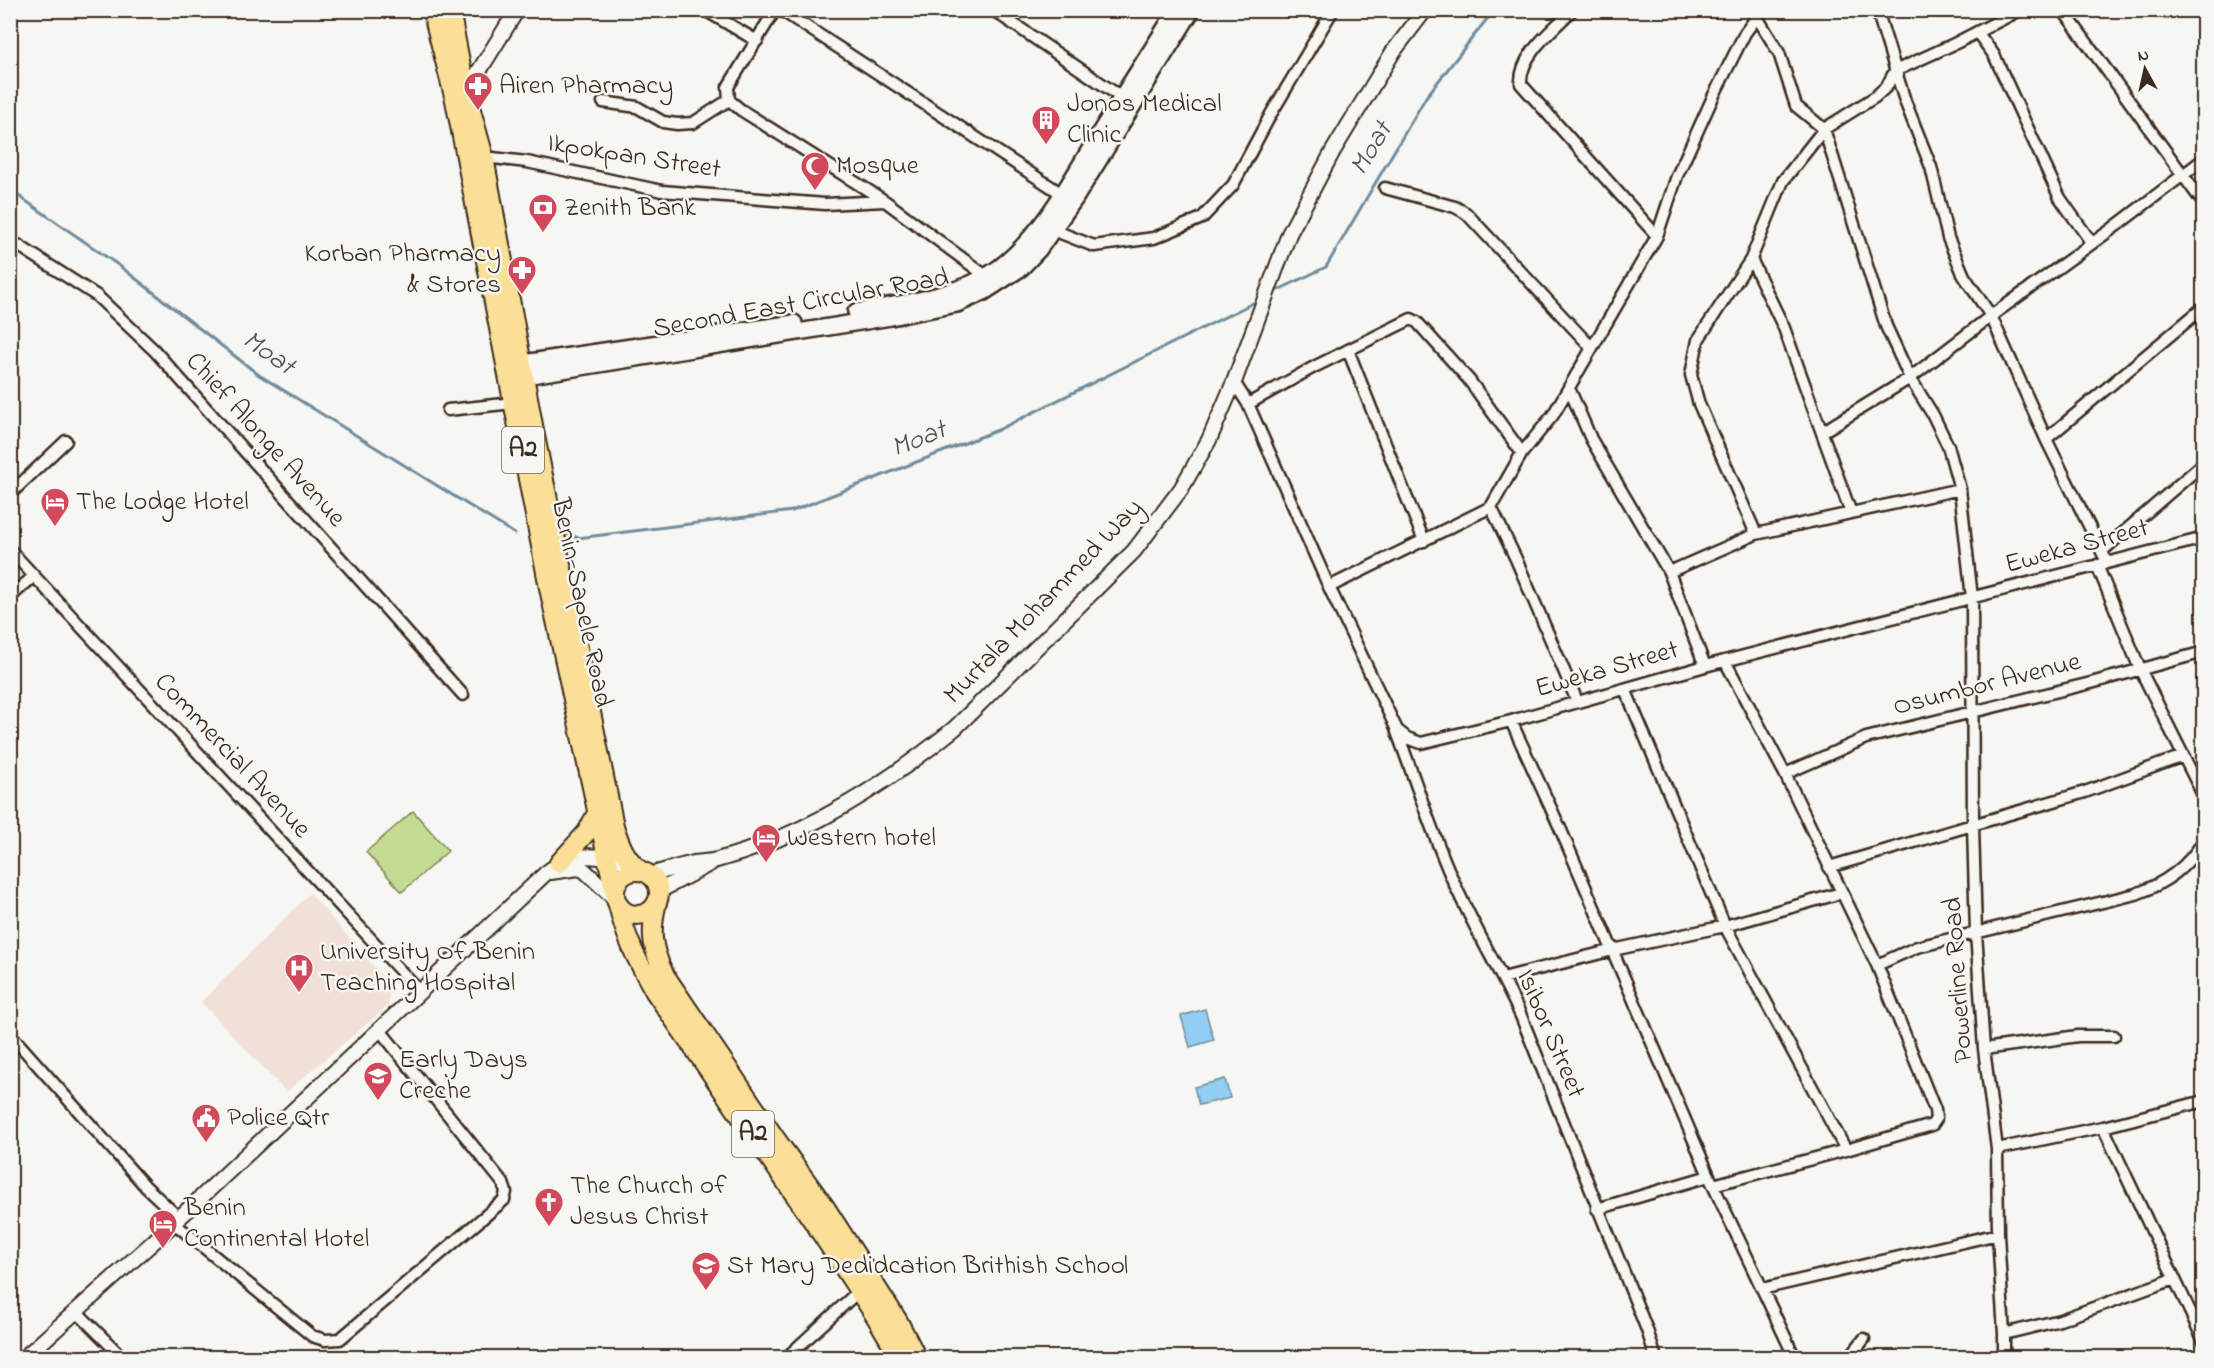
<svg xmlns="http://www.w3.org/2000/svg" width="2214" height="1368" viewBox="0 0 2214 1368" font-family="'Indie Flower',sans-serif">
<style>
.built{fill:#f1e0d8}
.green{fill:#c4dc92;stroke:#808358;stroke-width:1.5}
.water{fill:#91cef1;stroke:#6f8c9d;stroke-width:1.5}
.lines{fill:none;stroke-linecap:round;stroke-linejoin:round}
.stream{stroke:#6f8c9d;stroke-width:3}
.minor-casing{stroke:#3b2a1e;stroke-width:15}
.tertiary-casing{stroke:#3b2a1e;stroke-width:18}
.secondary-casing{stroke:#3b2a1e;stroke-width:20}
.trunk-casing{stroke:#3b2a1e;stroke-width:22}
.minor{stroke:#f6f6f2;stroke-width:10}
.tertiary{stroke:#f6f6f2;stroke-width:14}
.secondary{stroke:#f6f6f2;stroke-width:15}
.trunk{stroke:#fbdf96;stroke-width:18}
.labels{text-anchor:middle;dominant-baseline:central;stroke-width:5;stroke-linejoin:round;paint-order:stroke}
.shield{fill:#f6f6f2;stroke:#73675e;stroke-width:1.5}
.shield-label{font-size:26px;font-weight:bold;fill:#3b2a1e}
.poi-label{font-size:27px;fill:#3b2a1e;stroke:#f6f6f2;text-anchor:start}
.street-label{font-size:27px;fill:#3b2a1e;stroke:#f6f6f2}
.water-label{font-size:28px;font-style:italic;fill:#505353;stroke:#f6f6f2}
</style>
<rect width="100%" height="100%" fill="#f6f6f2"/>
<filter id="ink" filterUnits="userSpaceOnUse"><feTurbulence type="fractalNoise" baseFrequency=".0167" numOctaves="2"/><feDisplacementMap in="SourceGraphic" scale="12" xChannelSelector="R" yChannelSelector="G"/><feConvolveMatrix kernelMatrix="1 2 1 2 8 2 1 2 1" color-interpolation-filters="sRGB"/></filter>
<g filter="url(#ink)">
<path class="built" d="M310,893l79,91 -1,22 -102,86 -85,-90z"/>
<path class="green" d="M413,811l35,40 -46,41 -36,-40z"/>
<path class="water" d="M1205,1009l9,31 -24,7 -9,-31z
M1225,1079l5,19 -31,7 -5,-18z"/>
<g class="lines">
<path class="stream" d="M10,190l111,77 138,108 256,159
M1274,292l52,-25 100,-170 68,-87
M567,534l11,4 214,-27 206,-81 263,-131"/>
<g class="minor-casing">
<path id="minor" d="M705,10l52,31
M775,10l-47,77 1,13 12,10 144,91 101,75
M781,10l281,184
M993,10l128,87
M1572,10c-19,20 -53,45 -51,74l136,152
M1877,10l28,91 26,66 17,71 16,38 27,40 55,123 61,123
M2063,10l141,194
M1757,17l22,36 17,53 28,23 62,197 24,52 23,37 15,31 12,43 12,109 1,228 3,107 8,116 13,100 1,85 6,100v24
M1977,32l17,23 66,143 31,44
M603,102l34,5 26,15 14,2 16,-1 36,-23
M484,157l43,5 135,29 163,13 60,-3
M1385,188l70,19 11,6 126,135
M1053,230l41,16 60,-8 48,-20 31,-33 38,-71 62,-104
M10,240l87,56 57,54 309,345
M1751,259l33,69 67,185
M1348,350l76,191
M1234,382l14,22 81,183 68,143 10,8 14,5 90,-22 194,-55 499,-128
M1569,388l22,51 78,133 36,94
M1248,404l66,-37 97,-48 6,3 52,58 53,73
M448,410l65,-7
M1822,432l88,-54 81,-62 121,-87 92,-70
M2046,439l158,-132
M10,494l56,-53
M1491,507l25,52 61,142
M1756,534l-57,-130 -8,-29 7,-35 53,-81 32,-78 41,-52 51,-32 12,-11 8,-15 61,-28 64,-33
M10,550l410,442
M2102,551l102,-88
M2097,565l43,104 64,128
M1669,572l87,-38 204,-45
M1329,587l162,-80 31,-54 31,-38 104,-179 20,-60 36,-79 32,-64 17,-23
M10,597l24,-21
M1625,689l100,237 121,224
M1511,721l49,107 153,357 82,173
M1397,732c17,45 32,92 51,137 21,51 50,97 73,147l126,314 9,28
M1785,774l81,-36 225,-55 113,-31
M1829,867l256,-75 98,-36
M1877,965l40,-18 219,-53c30,-11 52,-27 68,-54
M1503,978l110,-28 112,-24 116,-33
M10,1034l136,153 32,30
M1984,1049l94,-13h36
M2103,1127l101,214
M1997,1149l106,-22 101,-26
M1713,1185l133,-35 86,-25 4,-6 -1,-9 -58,-145 -92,-191 -60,-113
M1597,1209l112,-33
M174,1223l138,113 13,4 15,-1 164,-139 2,-8 -3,-9 -124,-154
M1762,1289l236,-55
M76,1311l47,47
M2004,1334l56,-14 114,-41
M786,1358l76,-70
M1849,1358l15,-19"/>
</g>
<g class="tertiary-casing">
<path id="tertiary" d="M463,94l3,-2 51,-82
M551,872l27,-4 6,2 31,29
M650,875c14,-4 29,-9 44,-12 8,-1 15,-1 23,-3 89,-24 168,-75 238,-132l179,-177 47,-62 28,-49 25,-58 55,-148 44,-83 60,-99 32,-42
M659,891l52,-28
M24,1358l137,-123 385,-362c29,-23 51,-18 85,-10"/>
</g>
<g class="secondary-casing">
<path id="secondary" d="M856,312c43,-8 89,-14 127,-34 56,-30 93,-108 126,-160 22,-36 45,-72 68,-108
M523,363l271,-40
M525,376l366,-59 66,-13 27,-12 37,-24 18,-19 35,-49 118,-190"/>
</g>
<g class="trunk-casing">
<path id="trunk" d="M432,10l23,90 94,488 65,301
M450,10l16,82 18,65 51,279 79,390c6,18 11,33 27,45
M559,863l28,-31 10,-19
M615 893a22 22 0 1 1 44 0a22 22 0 1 1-44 0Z
M618,905c9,37 19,55 37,87l164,238 57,87 24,41
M656,906c-6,28 -4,42 8,68l111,164 50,69 73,114 19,37"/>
</g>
<use href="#minor" class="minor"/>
<use href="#tertiary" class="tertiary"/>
<use href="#secondary" class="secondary"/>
<use href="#trunk" class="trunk"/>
</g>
</g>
<defs>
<g id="pharmacy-pin" transform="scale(1.5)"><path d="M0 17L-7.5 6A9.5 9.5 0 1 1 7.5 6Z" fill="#d1495b" stroke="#f6f6f2"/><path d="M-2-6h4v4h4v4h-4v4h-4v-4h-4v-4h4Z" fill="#fff"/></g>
<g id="building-pin" transform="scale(1.5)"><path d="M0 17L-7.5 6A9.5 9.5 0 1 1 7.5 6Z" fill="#d1495b" stroke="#f6f6f2"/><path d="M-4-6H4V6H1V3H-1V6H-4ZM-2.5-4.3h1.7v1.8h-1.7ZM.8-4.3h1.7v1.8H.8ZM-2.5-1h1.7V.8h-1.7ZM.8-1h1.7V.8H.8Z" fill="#fff"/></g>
<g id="mosque-pin" transform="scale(1.5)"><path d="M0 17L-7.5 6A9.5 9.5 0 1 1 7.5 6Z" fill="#d1495b" stroke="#f6f6f2"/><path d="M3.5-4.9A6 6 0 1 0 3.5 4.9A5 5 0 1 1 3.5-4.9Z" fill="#fff"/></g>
<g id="bank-pin" transform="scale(1.5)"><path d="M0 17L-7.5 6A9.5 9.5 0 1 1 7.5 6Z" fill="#d1495b" stroke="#f6f6f2"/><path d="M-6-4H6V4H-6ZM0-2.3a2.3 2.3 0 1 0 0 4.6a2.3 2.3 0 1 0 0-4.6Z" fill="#fff"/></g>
<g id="hotel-pin" transform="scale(1.5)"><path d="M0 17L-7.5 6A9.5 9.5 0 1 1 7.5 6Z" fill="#d1495b" stroke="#f6f6f2"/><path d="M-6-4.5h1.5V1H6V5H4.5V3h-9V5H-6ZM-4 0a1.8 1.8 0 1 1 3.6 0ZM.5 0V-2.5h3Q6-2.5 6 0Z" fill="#fff"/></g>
<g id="hospital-pin" transform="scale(1.5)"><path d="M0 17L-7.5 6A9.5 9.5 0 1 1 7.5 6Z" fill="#d1495b" stroke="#f6f6f2"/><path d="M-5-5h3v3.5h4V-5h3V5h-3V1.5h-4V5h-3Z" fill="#fff"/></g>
<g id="school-pin" transform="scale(1.5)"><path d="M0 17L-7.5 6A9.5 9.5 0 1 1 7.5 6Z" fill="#d1495b" stroke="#f6f6f2"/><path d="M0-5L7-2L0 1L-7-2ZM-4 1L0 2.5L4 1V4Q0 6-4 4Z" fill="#fff"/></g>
<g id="civic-pin" transform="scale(1.5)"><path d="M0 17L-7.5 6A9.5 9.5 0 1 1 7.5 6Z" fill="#d1495b" stroke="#f6f6f2"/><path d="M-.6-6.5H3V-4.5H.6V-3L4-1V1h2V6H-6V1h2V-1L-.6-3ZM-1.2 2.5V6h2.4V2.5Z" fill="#fff"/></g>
<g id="church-pin" transform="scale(1.5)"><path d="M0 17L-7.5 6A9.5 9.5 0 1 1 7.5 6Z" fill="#d1495b" stroke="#f6f6f2"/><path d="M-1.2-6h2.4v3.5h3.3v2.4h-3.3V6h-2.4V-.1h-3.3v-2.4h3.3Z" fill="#fff"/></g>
</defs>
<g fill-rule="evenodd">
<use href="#pharmacy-pin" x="478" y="86"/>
<use href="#building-pin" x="1046" y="120"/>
<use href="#mosque-pin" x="815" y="166"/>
<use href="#bank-pin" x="543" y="208"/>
<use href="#pharmacy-pin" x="522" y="270"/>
<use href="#hotel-pin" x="55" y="502"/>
<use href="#hotel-pin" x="766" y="838"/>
<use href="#hospital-pin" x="299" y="968"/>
<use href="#school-pin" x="378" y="1076"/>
<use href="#civic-pin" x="206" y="1118"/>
<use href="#church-pin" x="549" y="1202"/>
<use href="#hotel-pin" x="163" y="1224"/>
<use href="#school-pin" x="706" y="1266"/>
</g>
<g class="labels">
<g class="shield">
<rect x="502" y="427" width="42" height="46" rx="4.5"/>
<rect x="732" y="1111" width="42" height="46" rx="4.5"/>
</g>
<g class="shield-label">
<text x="523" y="450">A2</text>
<text x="753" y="1134">A2</text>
</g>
<g class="poi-label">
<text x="499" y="86">Airen Pharmacy</text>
<text x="1067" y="104">Jonos Medical<tspan x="1067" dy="31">Clinic</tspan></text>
<text x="836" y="166">Mosque</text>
<text x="564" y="208">Zenith Bank</text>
<text x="501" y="254" text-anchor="end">Korban Pharmacy<tspan x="501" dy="31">&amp; Stores</tspan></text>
<text x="76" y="502">The Lodge Hotel</text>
<text x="787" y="838">Western hotel</text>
<text x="320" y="952">University Of Benin<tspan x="320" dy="31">Teaching Hospital</tspan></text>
<text x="399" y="1060">Early Days<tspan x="399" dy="31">Creche</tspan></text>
<text x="227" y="1118">Police Qtr</text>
<text x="570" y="1186">The Church of<tspan x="570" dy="31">Jesus Christ</tspan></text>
<text x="184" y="1208">Benin<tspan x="184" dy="31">Continental Hotel</tspan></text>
<text x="727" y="1266">St Mary Dedidcation Brithish School</text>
</g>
<g class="street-label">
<text transform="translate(634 157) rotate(9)">Ikpokpan Street</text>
<text transform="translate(801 304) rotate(-10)">Second East Circular Road</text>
<text transform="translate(265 440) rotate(48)">Chief Alonge Avenue</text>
<text transform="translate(2077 547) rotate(-15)">Eweka Street</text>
<text transform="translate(1044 602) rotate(-46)">Murtala Mohammed Way</text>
<text transform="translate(581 603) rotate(78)">Benin-Sapele Road</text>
<text transform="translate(1607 670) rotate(-16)">Eweka Street</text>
<text transform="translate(1987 685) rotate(-14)">Osumbor Avenue</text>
<text transform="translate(232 756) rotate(47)">Commercial Avenue</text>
<text transform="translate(1959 980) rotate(-94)">Powerline Road</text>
<text transform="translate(1550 1034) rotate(67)">Isibor Street</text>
</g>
<g class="water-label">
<text transform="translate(1372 149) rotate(-59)">Moat</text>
<text transform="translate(268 354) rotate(35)">Moat</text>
<text transform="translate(919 440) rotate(-22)">Moat</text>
</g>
</g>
<rect width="2214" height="1368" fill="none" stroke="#f6f6f2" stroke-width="36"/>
<rect x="18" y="18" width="2178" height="1332" fill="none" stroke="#3b2a1e" stroke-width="2" filter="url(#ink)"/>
<g transform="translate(2145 69) rotate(352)" stroke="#f6f6f2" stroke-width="4.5" paint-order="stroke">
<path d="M0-4.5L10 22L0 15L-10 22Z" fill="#3b2a1e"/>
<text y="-9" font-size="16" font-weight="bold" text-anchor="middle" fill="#3b2a1e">N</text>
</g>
</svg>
